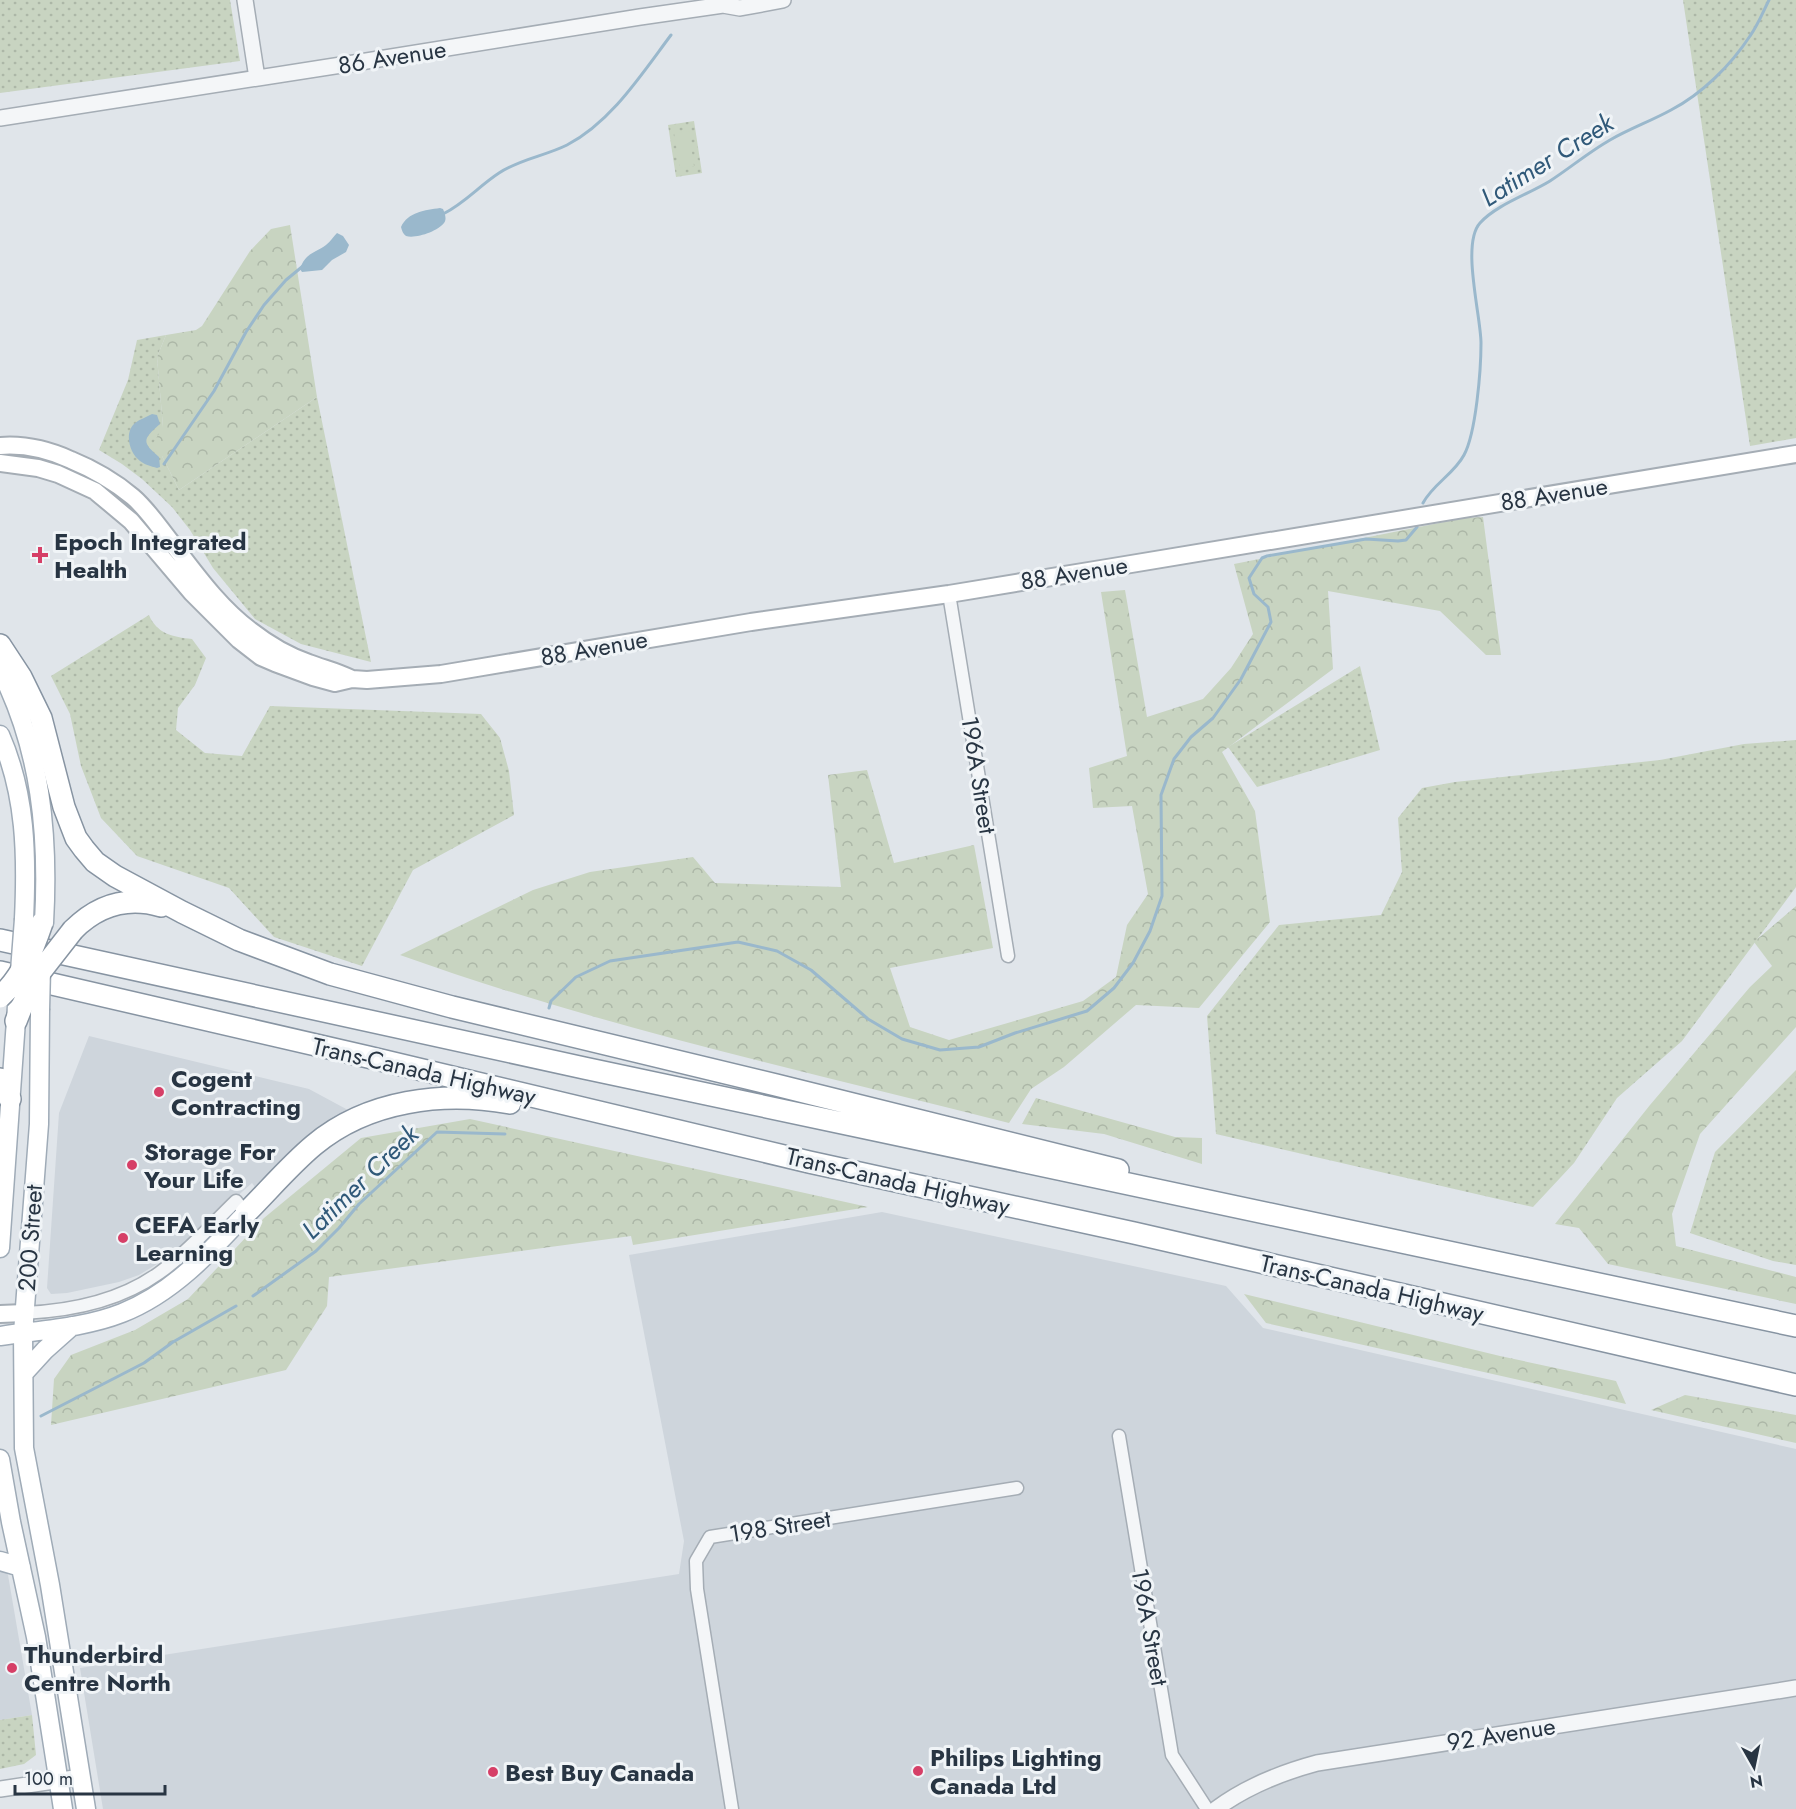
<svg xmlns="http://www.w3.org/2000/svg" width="1796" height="1809" viewBox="0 0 1796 1809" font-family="Jost,sans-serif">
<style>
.built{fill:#ced5dc}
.grass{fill:url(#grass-dots)}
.forest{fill:url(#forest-crowns)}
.pitch{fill:#c8d4c1}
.water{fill:#9ab8cc}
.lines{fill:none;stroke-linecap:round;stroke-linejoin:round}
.stream{stroke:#9ab8cc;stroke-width:3}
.minor-casing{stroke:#a5adb5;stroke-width:15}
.tertiary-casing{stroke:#a5adb5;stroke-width:18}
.secondary-casing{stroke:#a5adb5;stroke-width:20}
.primary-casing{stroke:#9fabb7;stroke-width:21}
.motorway-casing{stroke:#8794a2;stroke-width:24}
.minor{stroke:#f4f6f8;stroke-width:12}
.tertiary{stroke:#f4f6f8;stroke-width:15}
.secondary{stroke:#fff;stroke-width:16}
.primary{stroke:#fff;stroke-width:18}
.motorway{stroke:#fff;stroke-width:21}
.primary-bridge-casing{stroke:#9fabb7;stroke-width:21;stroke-linecap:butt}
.motorway-bridge-casing{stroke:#8794a2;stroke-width:24;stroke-linecap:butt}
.primary-bridge{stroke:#fff;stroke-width:18}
.motorway-bridge{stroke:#fff;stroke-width:21}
.poi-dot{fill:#d63f67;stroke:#f0f4f7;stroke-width:2}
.labels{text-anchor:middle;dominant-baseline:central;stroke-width:6;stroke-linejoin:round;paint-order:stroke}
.street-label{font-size:24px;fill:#283543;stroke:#f0f4f7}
.poi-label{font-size:24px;font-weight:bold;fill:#283543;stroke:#f0f4f7;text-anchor:start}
.water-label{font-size:26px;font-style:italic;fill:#305979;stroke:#f0f4f7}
</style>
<defs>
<pattern id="grass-dots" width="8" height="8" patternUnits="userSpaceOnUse" patternTransform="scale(1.5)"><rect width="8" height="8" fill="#c8d4c1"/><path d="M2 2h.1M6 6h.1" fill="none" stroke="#acb7a7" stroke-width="1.8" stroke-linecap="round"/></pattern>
<pattern id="forest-crowns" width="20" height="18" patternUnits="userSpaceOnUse" patternTransform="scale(1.5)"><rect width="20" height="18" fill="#c8d4c1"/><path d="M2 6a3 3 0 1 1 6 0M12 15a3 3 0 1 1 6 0" fill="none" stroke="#acb7a7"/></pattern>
</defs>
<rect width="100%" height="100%" fill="#e0e5ea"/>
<path class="built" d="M89,1036l220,53 39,21 -43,30 -48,50 -5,-7 -74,66 -21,15 -18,11 -20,7 -52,11 -16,1 -4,-6 12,-175z
M882,1212l344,74 37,42 533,121v360h-1693l-23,-141 599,-94 5,-33 -55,-286z
M0,1555l8,20 24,140 -32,5z"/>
<path class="grass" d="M0,0h230l10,61 -240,32z
M1683,0h113v438l-46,8z
M694,121l8,52 -26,4 -8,-52z
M166,335l-9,22 6,70 -1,29 17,34 138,-93 54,265 -70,-18 -46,-25 -42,-51 -23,-38 -18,-23 -30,-28 -20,-15 -23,-14 29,-70 9,-40z
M149,615c8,19 24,22 43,24l14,19 -11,27 -17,23 -2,22 29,23 37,3 28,-50 211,8 19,24 9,33 5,44 -101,55 -51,96 -88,-29 -45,-49 -92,-32 -36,-38 -20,-52 -11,-52 -19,-38z
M1360,666l20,84 -123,37 -29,-40z
M1796,740v147l-114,154 -65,57 -43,65 -41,44 -317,-73 -9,-118 72,-91 102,-10 21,-43 -4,-54 24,-30 33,-6 205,-22 84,-16z
M1796,1070v195l-23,-4 -83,-28 25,-81z
M32,1715l4,40 -12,9 -24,5v-49z"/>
<path class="forest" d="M290,225l27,172 -138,93 -17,-34 -10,-11 11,-18 -6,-70 9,-22 30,-5 6,-4 48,-75 21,-22z
M1483,517l18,138h-15l-46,-44 -112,-20 5,78 -111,83 33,59 15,111 -71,86 -63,-3 -72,62 -33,22 -22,34c-204,-52 -411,-97 -609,-168l133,-65 57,-18 103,-15 22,26 126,4 -13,-112 39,-5 27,93 80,-18 19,103 -103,20 20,59 39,13 134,-39 33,-24 11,-52 21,-31 -16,-88 -39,2 -4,-40 38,-12 -26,-164 24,-2 22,127 56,-18 28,-31 22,-34 -19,-70 230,-46z
M1796,906v121l-96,107 -28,80 4,32 120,31v27l-188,-40 -29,-36 -24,-4 95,-119 100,-118 22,-21 -18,-24z
M1036,1098l139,39 27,1v26l-98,-30 -82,-10z
M470,1119l398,88 -235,38 -2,-9 -302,41 -2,29 -41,64 -235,55 3,-46 17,-24 64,-25 53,-31 76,-81 97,-80z
M1244,1294l256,62 116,25 10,23 -360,-81z
M1685,1395l111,20v28l-145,-33z"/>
<path class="pitch" d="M689,131l5,35 -14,2 -6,-35z"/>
<path class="water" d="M440,208l3,1c2,5 4,10 1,14 -6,8 -28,16 -38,13 -3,-2 -4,-5 -5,-9 7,-15 24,-17 39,-19z
M337,233l6,3 6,9 -3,7 -14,8 -10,10 -20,2 -2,-3c5,-16 15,-16 26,-24 5,-4 7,-8 11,-12z
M152,414l5,1 3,9c-17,15 -19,18 -1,33l1,10 -3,1c-6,-2 -12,-3 -17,-7 -11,-8 -16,-29 -5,-38 5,-4 12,-6 17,-9z"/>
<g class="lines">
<path class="stream" d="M443,214c22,-11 36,-28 56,-41 21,-14 46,-17 68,-28 44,-23 74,-70 104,-110
M164,464l50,-73 32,-59 18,-27 22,-25 17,-14
M1423,503c10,-19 31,-29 41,-48 12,-22 17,-85 17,-112 0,-27 -20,-99 -1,-120 16,-18 49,-29 70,-42 20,-13 39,-29 60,-41 19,-11 41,-19 61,-30 31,-16 60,-45 79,-74 8,-11 13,-24 19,-36
M549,1008l2,-7 25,-24 34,-16 128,-19 39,9 34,19 57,49 34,20 38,11 39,-3 36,-14 72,-22 27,-23 19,-25 17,-32 12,-35 -1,-101 13,-36 17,-22 22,-19 28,-39 30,-57 -3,-15 -14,-13 -5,-16 13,-20 5,-2 99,-17 32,2 8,-1 11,-13
M253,1296l63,-45 23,-23 20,-24 78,-72 68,2
M41,1416l103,-53 29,-21 63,-36"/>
<g class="minor-casing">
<path id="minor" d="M949,594l59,362
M24,1313c47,-2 96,-12 135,-40 28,-20 52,-48 77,-72l10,12
M1119,1436l53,319 35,54
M732,1809l-35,-220 -1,-28 14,-24 307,-49"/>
</g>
<g class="tertiary-casing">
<path id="tertiary" d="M245,0l12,78
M0,118l354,-55 286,-46 83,-12 17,3 43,-8
M0,1789l81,-12
M1216,1809c31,-23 64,-36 101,-46l479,-75"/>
</g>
<g class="secondary-casing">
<path id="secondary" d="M0,446c24,-2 49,4 71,14 22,9 43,21 62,37 15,13 26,30 38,45 24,31 48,65 79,88 18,14 38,26 59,33 16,6 27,8 43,16
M0,463l38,5 20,6 37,17 36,30 61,72 47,47 22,17 14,6 38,14 22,6 17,-4 15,1 74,-6 310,-52 198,-28 158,-26 689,-114
M0,1314l24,-1"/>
</g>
<g class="primary-casing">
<path id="primary" d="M0,669c41,80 49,166 44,254
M0,735c26,59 27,120 24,184
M40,1010l-1,114 -16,209 1,115 26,137 36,224
M0,1248l17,-242
M0,1336c40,-6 84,-8 122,-23 51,-20 88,-61 124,-100
M24,1373l21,-23 27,-24
M0,1459l11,63 25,115 27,172
M0,1561l21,6"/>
</g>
<g class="motorway-casing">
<path id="motorway" d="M0,645l21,32 20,41 23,89 12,31 8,11 11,13 20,14 67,36 57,28 91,34 122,33 324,78 342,85
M73,930c25,-25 54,-34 88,-24
M0,940l584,128 1212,258
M0,972l368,85 441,105 325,71 662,152
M16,1021l6,-15
M0,1079l10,20
M246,1213c23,-23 44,-48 68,-68 54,-45 129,-54 196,-42"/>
</g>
<use href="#minor" class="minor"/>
<use href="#tertiary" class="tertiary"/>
<use href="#secondary" class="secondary"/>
<use href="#primary" class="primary"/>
<use href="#motorway" class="motorway"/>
<g class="primary-bridge-casing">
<path id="primary-bridge" d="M20,971l4,-52
M40,1010l1,-41"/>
</g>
<g class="motorway-bridge-casing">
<path id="motorway-bridge" d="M0,997c22,-20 33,-47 42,-74
M22,1006l19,-35 32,-41"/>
</g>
<use href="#primary-bridge" class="primary-bridge"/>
<use href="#motorway-bridge" class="motorway-bridge"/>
</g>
<g class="poi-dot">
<path d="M37 546h6v6h6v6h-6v6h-6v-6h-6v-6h6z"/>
<circle cx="159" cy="1092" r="6"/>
<circle cx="132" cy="1165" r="6"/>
<circle cx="123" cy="1238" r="6"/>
<circle cx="12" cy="1668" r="6"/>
<circle cx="918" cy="1771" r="6"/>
<circle cx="493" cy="1772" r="6"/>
</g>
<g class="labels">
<g class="street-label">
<text transform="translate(392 57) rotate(-9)">86 Avenue</text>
<text transform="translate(1554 494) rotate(-9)">88 Avenue</text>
<text transform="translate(1074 573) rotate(-9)">88 Avenue</text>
<text transform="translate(594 648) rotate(-10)">88 Avenue</text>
<text transform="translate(979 775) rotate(81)">196A Street</text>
<text transform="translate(424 1071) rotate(13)">Trans-Canada Highway</text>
<text transform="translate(898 1181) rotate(13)">Trans-Canada Highway</text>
<text transform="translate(30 1238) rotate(-86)">200 Street</text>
<text transform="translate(1372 1288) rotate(13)">Trans-Canada Highway</text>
<text transform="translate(780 1526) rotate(-9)">198 Street</text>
<text transform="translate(1150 1627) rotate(80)">196A Street</text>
<text transform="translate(1501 1734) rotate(-9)">92 Avenue</text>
</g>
<g class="poi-label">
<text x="54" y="541">Epoch Integrated<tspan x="54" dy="28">Health</tspan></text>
<text x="171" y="1078">Cogent<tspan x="171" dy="28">Contracting</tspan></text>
<text x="144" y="1151">Storage For<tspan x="144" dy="28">Your Life</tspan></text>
<text x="135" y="1224">CEFA Early<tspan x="135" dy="28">Learning</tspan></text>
<text x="24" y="1654">Thunderbird<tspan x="24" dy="28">Centre North</tspan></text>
<text x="930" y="1757">Philips Lighting<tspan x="930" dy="28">Canada Ltd</tspan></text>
<text x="505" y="1772">Best Buy Canada</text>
</g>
<g class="water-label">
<text transform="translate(1547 160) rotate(-32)">Latimer Creek</text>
<text transform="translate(360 1182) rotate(-44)">Latimer Creek</text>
</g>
</g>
<g transform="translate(1754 1767) rotate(171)" stroke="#f0f4f7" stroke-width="4.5" paint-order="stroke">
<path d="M0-4.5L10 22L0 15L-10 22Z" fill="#283543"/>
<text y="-9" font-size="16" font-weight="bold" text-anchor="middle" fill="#283543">N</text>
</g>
<path d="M15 1785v9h150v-9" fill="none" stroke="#283543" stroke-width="3"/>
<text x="24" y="1785" font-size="18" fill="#283543" stroke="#f0f4f7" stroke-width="4.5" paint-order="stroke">100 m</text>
</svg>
